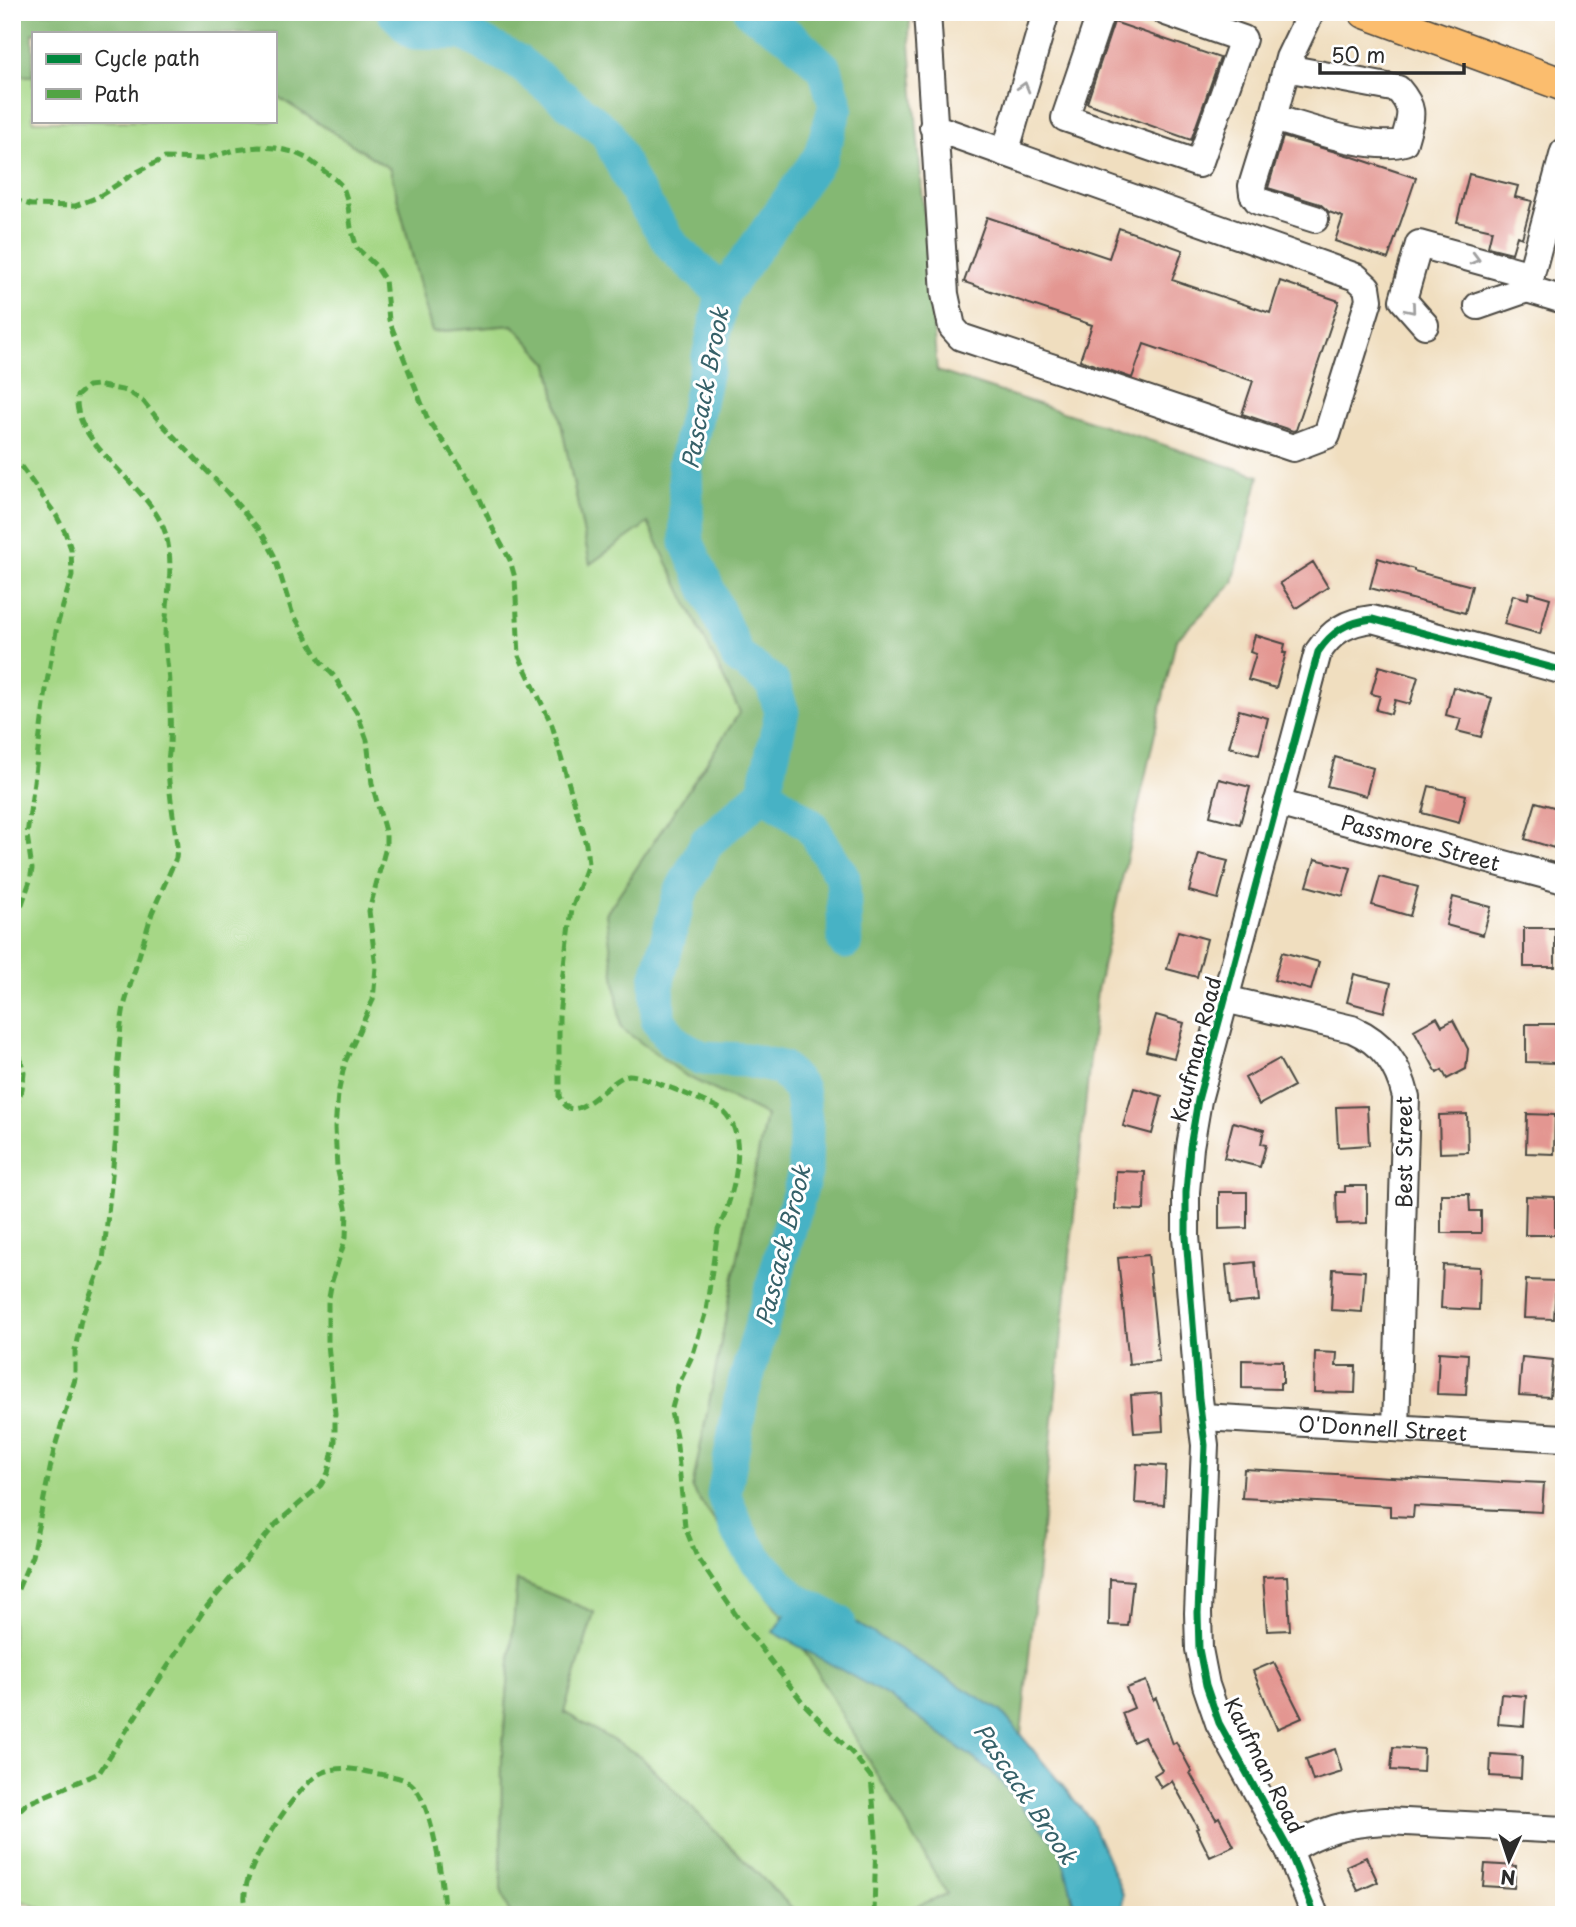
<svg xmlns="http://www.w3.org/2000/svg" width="1576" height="1927" viewBox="0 0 1576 1927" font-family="'Playpen Sans',sans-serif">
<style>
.green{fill:#a6d786;stroke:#688158;stroke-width:2}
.forest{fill:#84b873;stroke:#58724f;stroke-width:2}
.water{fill:#47b2c5;stroke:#396e78;stroke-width:2}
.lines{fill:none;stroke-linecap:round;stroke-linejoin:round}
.river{stroke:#47b2c5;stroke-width:35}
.building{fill:#e39691}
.minor-casing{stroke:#494641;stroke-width:30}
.major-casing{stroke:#494641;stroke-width:35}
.minor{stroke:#fff;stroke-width:26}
.major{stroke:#fbbd6e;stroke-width:32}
.quiet{stroke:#51a443;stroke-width:5;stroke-dasharray:10 5;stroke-linecap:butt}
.cycleway-casing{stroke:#fff;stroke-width:11}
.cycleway{stroke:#00873e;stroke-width:7}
.oneway{stroke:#a0a0a0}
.labels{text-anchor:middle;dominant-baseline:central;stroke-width:6;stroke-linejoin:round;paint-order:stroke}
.street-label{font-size:21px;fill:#2b2b2b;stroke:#fff}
.water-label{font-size:23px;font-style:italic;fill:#366169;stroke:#fff}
</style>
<rect width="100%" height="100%" fill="#fff"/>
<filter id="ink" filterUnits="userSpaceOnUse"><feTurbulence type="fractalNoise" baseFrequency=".0143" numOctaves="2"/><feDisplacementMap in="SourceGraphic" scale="14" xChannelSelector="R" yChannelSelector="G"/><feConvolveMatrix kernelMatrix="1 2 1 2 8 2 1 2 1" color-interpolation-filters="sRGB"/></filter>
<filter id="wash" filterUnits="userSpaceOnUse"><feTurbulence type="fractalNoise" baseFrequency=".00686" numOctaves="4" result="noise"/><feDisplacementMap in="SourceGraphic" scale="28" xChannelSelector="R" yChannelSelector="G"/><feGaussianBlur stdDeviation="1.57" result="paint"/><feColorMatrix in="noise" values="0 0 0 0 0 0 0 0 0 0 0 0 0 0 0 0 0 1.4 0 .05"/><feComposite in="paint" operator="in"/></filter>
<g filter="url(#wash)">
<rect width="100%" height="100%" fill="#f0debf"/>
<path class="green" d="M12,75l21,1v45h242v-26l115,74 42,163 81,-7 36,39 41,200 58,-42 92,190 -134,202 80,162 80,39 -74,374 104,147 152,258 -54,21h-95l-159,-159 -76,-44 30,-99 -77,-33 -15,175 -1,134 9,26h-458l-2,-3 -24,-10 -14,-1z"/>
<path class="forest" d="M12,12h899l-2,20 28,339 322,105 -26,107 -57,57 -79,350 -76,745c18,53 51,124 52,180h-179l53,-21 -151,-258 -104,-147 74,-374 -80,-39 -65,-48 -15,-114 134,-202 -92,-189 -58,41 -41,-200 -36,-39 -81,7 -42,-163 -115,-74v-62h-242v43l-21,-1z
M517,1580l77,32 -30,100 76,44 159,159h-289l-9,-26 1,-134z"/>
<path class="water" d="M802,1590l199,121 89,108 33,75 -1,21h-49v-17l-13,-48 -68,-78 -104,-76 -115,-64z"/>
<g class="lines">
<path class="river" d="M394,12l20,20 50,1 54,29 89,71 28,56 39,59 49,45
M751,12l42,27 32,30 11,37 -16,51 -97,136 -38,173 2,77 51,114 34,25 10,30 -18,80 -57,50 -27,52 -23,86 1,40 17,23 27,15 44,2 36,8 19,21 5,38 -1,46 -63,221 -18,101 14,36 17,27 37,40 46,24
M764,792l47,34 32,52 2,64"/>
</g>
<g id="blocks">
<path class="building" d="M1114,22l106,36 -29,82 -104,-37z
M1283,137l67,19 66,22 -28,81 -53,-18 8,-24 -14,-5 -9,-8 -52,-16z
M1469,174l49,12 -3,11 17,4 -10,37 -5,-2 -5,17 -24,-6 4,-17 -35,-8z
M987,217l122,41 10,-30 64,22 -11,30 98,33 10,-32 59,20 -43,129 -3,1 -51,-17 11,-33 -109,-37 -12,34 -52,-18 12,-35 -128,-43z
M1378,558l36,11v2l58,15 -7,27 -95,-25z
M1313,562l15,25 -32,21 -16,-25z
M1529,592l21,6 -10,36 -36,-10 9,-29 15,4z
M1255,635l30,9 -2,9h3l-10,35 -28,-8 8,-26 -6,-2z
M1379,666l39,11 -8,27 -15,-4 -4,14 -15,-4 4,-14 -9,-2z
M1453,687l39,11 -11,39 -24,-6 4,-12 -15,-4z
M1239,710l29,8 -9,37 -30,-8z
M1335,757l38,11 -7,28 -39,-10z
M1219,779l31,8 -10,37 -30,-8z
M1429,786l37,9 -7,28 -37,-10z
M1536,802l28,8 -10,38 -29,-9z
M1199,854l29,7 -10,38 -29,-8z
M1315,859l36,9 -8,28 -36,-10z
M1380,877l38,10 -8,29 -38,-11z
M1453,897l38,10 -8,28 -37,-10z
M1524,928h31v39h-31z
M1178,931l29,8 -10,38 -30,-8z
M1282,952l37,10 -8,28 -37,-10z
M1354,974l37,9 -7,29 -37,-10z
M1156,1015l28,8 -10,35 -28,-7z
M1437,1017l5,9 11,-6 15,29 -2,20 -19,10 -5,-9 -5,3 -23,-43z
M1526,1024h30v39l-30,-1z
M1279,1059l15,27 -35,19 -14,-27z
M1134,1088l28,8 -10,38 -29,-8z
M1367,1106l2,39 -31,2 -2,-40z
M1467,1114l1,38 -28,1 -1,-38z
M1527,1114l28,1 -1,39 -28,-1z
M1233,1122l31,8 -3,14 5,1 -6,22 -36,-9z
M1116,1171l29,1 -1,38 -29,-1z
M1345,1186h22v37l-30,1 -1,-32h9z
M1219,1192h28v36l-28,1z
M1441,1194h28l1,17h11v22h-40z
M1526,1196l29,1v38h-30z
M1148,1255l11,106 -30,3 -11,-106z
M1255,1262l4,39 -29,3 -4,-39z
M1443,1265l37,2 -1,43 -38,-2z
M1333,1269l32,2 -3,41 -31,-2z
M1526,1280l30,1 -2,38 -30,-1z
M1315,1352l22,1 -1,13h20l-1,27 -41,-1z
M1439,1352l29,2 -2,41 -29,-1z
M1522,1357l31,3 -3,37 -31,-2z
M1242,1360l41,1v22h-3v6l-38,-1z
M1161,1393l2,38 -29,2 -3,-38z
M1137,1464l29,2 -2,39 -29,-2z
M1244,1469l258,14v-2l42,2 -2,29 -128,-6 -1,11 -23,-1v-10l-148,-8z
M1287,1576l3,54 -23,1 -4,-54z
M1110,1579l23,2 -5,45 -19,-1z
M1274,1662l28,56 -25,11 -24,-58z
M1146,1681l7,19 3,-2 17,46 3,-2 16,30 -2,1 26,46 3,-2 15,29 -24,11 -14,-28 2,-1 -26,-47 -11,7 -7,-13 8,-5 -18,-33 -11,5 -11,-29 12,-5 -8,-20z
M1501,1694l25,2 -2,30 -26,-2z
M1393,1747l31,2 -1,23 -32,-2z
M1335,1749l7,23 -29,9 -7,-22z
M1491,1754l31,2 -1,22 -31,-2z
M1366,1857l12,25 -20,9 -12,-25z
M1485,1864l31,2 -2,22 -31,-2z"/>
</g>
</g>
<g filter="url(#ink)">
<use href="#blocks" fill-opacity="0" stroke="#494641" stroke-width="2"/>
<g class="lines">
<g class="minor-casing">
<g id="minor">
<path d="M927,12l18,282 7,33 9,10 332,111 34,-13 42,-135 -2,-13 -11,-10 -423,-150"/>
<path d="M1101,12l-36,106 134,46 44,-125 -77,-27"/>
<path d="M1286,68l112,21c18,21 13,27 6,53 -32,10 -97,-15 -131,-24l16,-60 22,-46"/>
<path d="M1273,118l-21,68 1,8 5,7 57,18"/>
<path d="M1564,152l-37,137 37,11"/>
<path d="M1005,153l41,-141"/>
<path d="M1478,306l49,-17"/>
<path d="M1425,325l-22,-25 16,-56 112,31"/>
<path id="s1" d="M1277,803l287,77"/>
<path d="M1225,999l127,30c31,14 46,35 54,68l-10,331"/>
<path id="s2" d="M1203,1417l361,21"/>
<path d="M1289,1850c34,-21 57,-27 97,-29l178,9"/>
<path d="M1315,1915l-26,-65 -70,-127 -13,-38 -7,-36 -1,-36 7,-168 -6,-46 -13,-163v-44l4,-45 8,-47 120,-448c14,-21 29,-30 54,-33l192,52"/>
</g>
</g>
<g class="major-casing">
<path id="major" d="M1365,12l199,73"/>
</g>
<use href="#minor" class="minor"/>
<use href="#major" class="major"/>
<path class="quiet" d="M12,199l19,6 44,1 23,-9 37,-24 30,-15 39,1 31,-9 24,-3 16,1 18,4 15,7 28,21 7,7 4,12 4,29 6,20 18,17 10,15 4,40 39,100 46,65 19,44 17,31 5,18 4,78 33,69 34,119 2,20 -16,44 -13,107v81c14,37 49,-18 70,-21 11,-1 74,26 88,32 37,21 16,92 1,123l-12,81 -13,43 -15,32 -7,26 5,24 9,91 12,30 41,61 66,86 49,50 18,23 5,59 -2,79
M12,454l44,61 9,17 6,17 1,27 -15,50 -10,56 -20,153 5,34 -2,12 -18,52
M12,1027l12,45 -2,17 -10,30
M12,1603l20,-47 22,-106 21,-71v-29l6,-31 22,-58 13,-124 1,-64 4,-48 3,-19 28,-93 24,-55 1,-12c-3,-27 -8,-53 -9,-80 0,-7 1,-14 2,-21 1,-19 0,-39 -1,-59 0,-16 -4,-32 -4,-48 0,-35 11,-72 0,-106 -16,-48 -92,-86 -88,-136l11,-10 9,-1 30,6 16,10 18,22 65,68 36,42 12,22 18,57 29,50 13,14 23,37 10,27 5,44 14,51v12l-17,64 7,56 -3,33 -28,62 -7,32 -3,34 2,39 10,45 -1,25 -14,44 -4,22v41l7,69v28l-7,32 -7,12 -45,39 -72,86 -105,163 -73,31 -14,14
M250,1915c-3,-7 -6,-13 -5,-21 1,-29 49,-106 75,-120 16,-9 36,-5 53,-1 10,2 26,3 36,9 24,16 35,105 35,133"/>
<g class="cycleway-casing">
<path id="cycleway" d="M1315,1915l-26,-65 -70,-127 -13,-38 -7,-36 -1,-36 7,-168 -6,-46 -13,-163v-44l4,-45 8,-47 120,-448c14,-21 29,-30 54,-33l192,52"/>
</g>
<use href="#cycleway" class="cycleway"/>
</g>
<defs><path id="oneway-chevron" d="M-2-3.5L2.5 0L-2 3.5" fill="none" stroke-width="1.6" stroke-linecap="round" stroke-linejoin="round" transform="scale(1.75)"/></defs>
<g class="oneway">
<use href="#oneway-chevron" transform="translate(1024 87) rotate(-74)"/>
<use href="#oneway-chevron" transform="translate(1475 259) rotate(15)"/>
<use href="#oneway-chevron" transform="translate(1411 309) rotate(50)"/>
</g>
</g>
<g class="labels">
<g class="street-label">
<text stroke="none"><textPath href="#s1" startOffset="149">Passmore Street</textPath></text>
<text transform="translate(1195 1049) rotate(-76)">Kaufman Road</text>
<text transform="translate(1403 1152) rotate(-90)">Best Street</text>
<text stroke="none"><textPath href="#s2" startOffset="180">O'Donnell Street</textPath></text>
<text transform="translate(1265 1765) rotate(63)">Kaufman Road</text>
</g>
<g class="water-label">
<text transform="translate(704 388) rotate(-79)">Pascack Brook</text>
<text transform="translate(782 1245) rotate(-76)">Pascack Brook</text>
<text transform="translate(1026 1793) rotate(56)">Pascack Brook</text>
</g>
</g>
<rect width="1576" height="1927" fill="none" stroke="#fff" stroke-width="42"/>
<rect x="32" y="32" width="245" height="91" fill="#ffffff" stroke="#aaaaaa" stroke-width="2"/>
<rect x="46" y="54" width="35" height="10" fill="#00873e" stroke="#aaaaaa" stroke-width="2"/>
<text x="94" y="66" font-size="21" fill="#2b2b2b">Cycle path</text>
<rect x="46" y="89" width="35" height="10" fill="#51a443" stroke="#aaaaaa" stroke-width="2"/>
<text x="94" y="102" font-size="21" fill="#2b2b2b">Path</text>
<g transform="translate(1509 1860) rotate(183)" stroke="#ffffff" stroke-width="5" paint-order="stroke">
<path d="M0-5L12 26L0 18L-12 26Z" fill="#2b2b2b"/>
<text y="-10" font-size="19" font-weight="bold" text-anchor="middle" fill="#2b2b2b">N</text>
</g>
<path d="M1320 63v10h144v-10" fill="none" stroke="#2b2b2b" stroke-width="3.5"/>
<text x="1331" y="63" font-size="21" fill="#2b2b2b" stroke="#ffffff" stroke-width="5" paint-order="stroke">50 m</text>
</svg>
